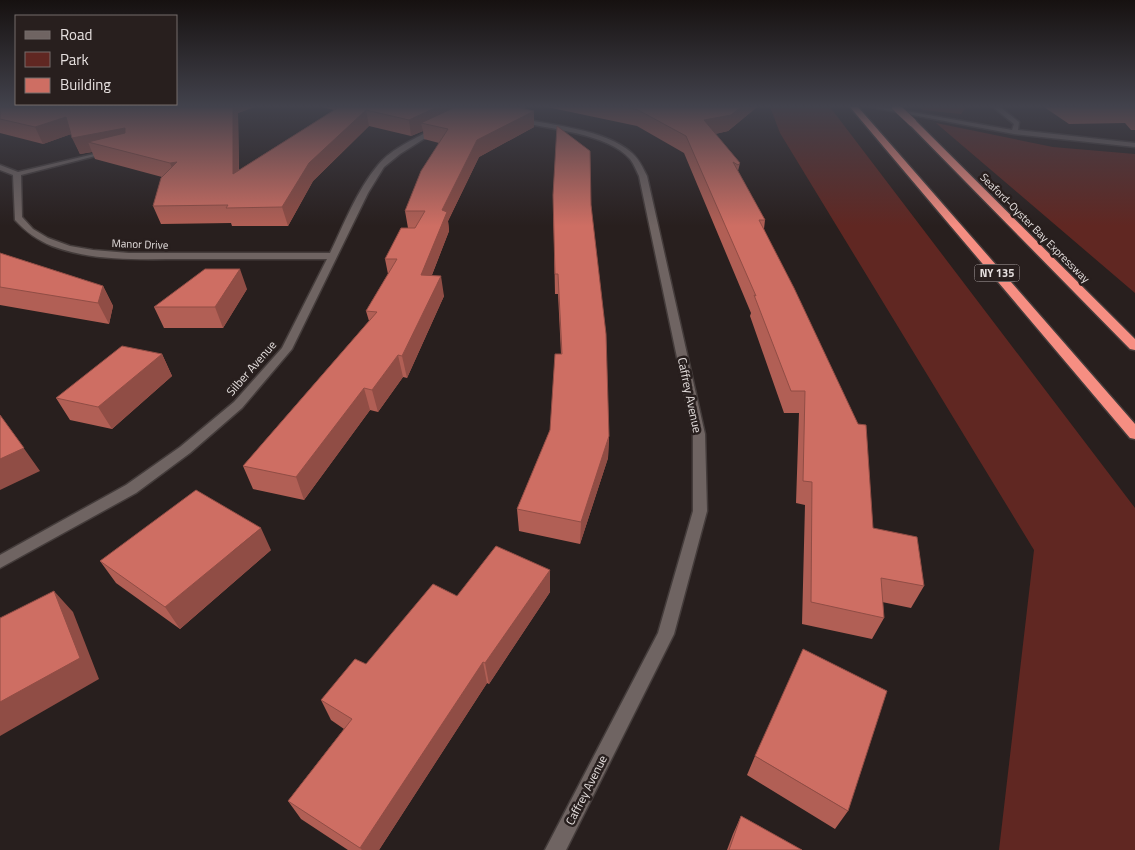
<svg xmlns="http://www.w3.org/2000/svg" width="1135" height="850" viewBox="0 0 1135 850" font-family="'Titillium Web',sans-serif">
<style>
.green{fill:#602722}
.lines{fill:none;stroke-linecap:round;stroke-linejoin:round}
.minor-casing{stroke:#443c3b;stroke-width:3}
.highway-casing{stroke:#443c3b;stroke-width:3}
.minor{fill:#6f6462;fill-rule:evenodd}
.highway{fill:#f68e82;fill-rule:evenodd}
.highway-bridge-casing{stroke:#443c3b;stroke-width:9;stroke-linecap:butt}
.highway-bridge{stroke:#f68e82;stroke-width:8}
.wall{fill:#b15f55}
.shaded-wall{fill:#904d45}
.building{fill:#ce6e63;stroke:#904d45}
.labels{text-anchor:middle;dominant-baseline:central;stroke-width:5;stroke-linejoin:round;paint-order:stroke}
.far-street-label{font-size:11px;fill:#e5dfde;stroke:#281f1e}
.shield{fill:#281f1e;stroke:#aca5a4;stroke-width:1}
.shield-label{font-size:11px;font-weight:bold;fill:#e5dfde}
.street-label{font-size:12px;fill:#e5dfde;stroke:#281f1e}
</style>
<rect width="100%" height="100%" fill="#281f1e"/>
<path class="green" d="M770,107h60l305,401v342h-136l35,-300 -254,-417z
M920,107h46l-5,7 -38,-4z
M936,123l117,24 82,7v139z"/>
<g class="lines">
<g class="minor-casing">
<path id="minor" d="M870,107h14l128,23 2,-6 -21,-17h7l19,15 -1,8 117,13v4l-121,-13z
M517,118c34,7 88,11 115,35 7,6 11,15 15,23l58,258 2,77 -33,123 -108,216h-21l113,-217 35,-122v-77l-54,-258c-3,-6 -5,-12 -9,-17 -22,-26 -83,-30 -115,-38l-1,-1z
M436,127l5,1 -41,26 -16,13 -16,26 -76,156 -50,59 -52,45 -54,40 -136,75v-13l126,-70 54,-38 54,-45 48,-54 45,-89c-47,0 -95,0 -142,0 -44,0 -91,3 -133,-13 -15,-6 -26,-14 -37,-26l-2,-45 -13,-5v-5l18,7 93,-22v2l-90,23 1,42 11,12 15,9 22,8 23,4 36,3h201c14,-29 27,-63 48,-88 14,-17 39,-27 58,-38z"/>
</g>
<g class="highway-casing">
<path id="highway" d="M850,107h8l277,317v15l-5,-1z
M909,120h6l220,219v11l-5,-1 -221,-225z"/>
</g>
<use href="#minor" class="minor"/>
<use href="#highway" class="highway"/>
<g class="highway-bridge-casing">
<path id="highway-bridge" d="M896,107l16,15"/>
</g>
<use href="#highway-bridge" class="highway-bridge"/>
</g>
<path class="wall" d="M0,107h254l-16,6 1,57 95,-60 -12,-3h203v2l9,2v16l-55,30 -31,64 1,10 -17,44 12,21 -37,82 -4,-1 -25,35 -8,-2 -66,90 -51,-11 -10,-23 126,-145 -3,-10 22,-37 -3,-15 23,-31 -3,-17 34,-68 -15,-4 -1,-8 -12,5 -42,-10 -56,55 -25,45h-56l-1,-3 -70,1 -8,-18 9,-29 -67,-18 -3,-7 -12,2 -9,-20 -28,10 -43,-11z
M547,107h210l-29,24 -13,3 25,29 -2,8 27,49 -1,9 109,299 51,58 -13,22 -29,-6 2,16 -12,21 -70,-15 3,-119 -9,-2 3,-90h-15l-34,-97 1,-3 -67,-160 -47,-27z
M1044,107h91v23h-4l-6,-7 -56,1z
M553,195l38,10 18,231 -1,22 -28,86 -61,-13 -2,-22 33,-79 11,-76 -3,-60h-3z
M0,253l103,33 10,20 -4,18 -109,-19z
M247,289l-24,39h-59l-10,-21z
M162,354l10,22 -60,53 -42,-9 -14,-22z
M271,550l-91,79 -64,-46 -16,-22z
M550,570v22l-61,92 -2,-1 -108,167h-31l-47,-31 -13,-18 56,-72 -13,-9 -10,-20 45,-36 91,-68z
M755,756l93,55 -13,18 -88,-54z
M741,816l61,34h-75l6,-16z"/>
<path class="shaded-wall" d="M233,107h21l-16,6 1,78 -6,-17z
M437,107h25l-41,16 2,8 -12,5 -2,-16z
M741,107h16l-29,24 -26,6 2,-17z
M366,110l3,16 -56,55 -25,45 -6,-19 27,-44z
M534,111v16l-55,30 -31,64 1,10 -25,64 -3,-20 21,-65 35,-70z
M66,117l8,16 -31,11 -8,-17z
M125,128l7,17 -44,-3 4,10 -12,2 -8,-16z
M177,162v19l-7,-18z
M240,269l7,20 -24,39 -8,-21z
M441,276l3,20 -37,82 -5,-22z
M103,286l10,20 -4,18 -11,-21z
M162,354l10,22 -60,53 -14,-22z
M398,355l5,22 -25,35 -6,-22z
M364,388l6,22 -66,90 -8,-23z
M13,433l27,38 -40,19v-31z
M609,436l-1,22 -28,86 1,-22z
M261,528l10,22 -91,79 -15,-22z
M550,570v22l-61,92 -4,-21z
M54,591l19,21 26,67 -99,57v-34z
M483,662l4,21 -108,167h-17l-2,-2z"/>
<path class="building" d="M0,107h233v67l106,-67h98l-28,13 -43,-10 -57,53 -27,44 -56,1 2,-3 -75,1 8,-28 16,-16 -7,1 -82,-21 37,-9v-5l-53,10 -6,-21 -31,10 -35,-8z
M455,107h61l18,4 -57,29 -35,70 5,2 -26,63 20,1 -39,80 -4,-1 -26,35 -8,-2 -68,89 -53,-11 134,-154 -11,-1 31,-52h-12l16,-31h14l10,-17h-20l16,-40 27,-42 -27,-6z
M625,107h116l-10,8 -27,5 36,43 -2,2 -5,-3 32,58h-6l35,68 64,136 8,1 7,103 44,9 7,49 -43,-8 3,40 -73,-16 1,-120 -9,-1 2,-90h-14l-37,-96 2,1 -70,-160 -48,-26z
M1075,107h60v2l-2,-1h-56z
M557,126l33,25 1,54 15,129 3,102 -28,86 -64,-13 33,-79 5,-76h7l-4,-80h-3l-2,-79z
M0,253l103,33 -5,17 -98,-16z
M205,269h35l-25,38h-61z
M122,346l40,8 -64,53 -42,-9z
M0,415l24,33 -24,11z
M196,490l65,38 -96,79 -65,-46z
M496,546l54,24 -65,93 -2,-1 -123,186 -72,-47 64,-82 -31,-19 34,-41 11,5 67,-80 24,12z
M54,591l26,67 -80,44v-84z
M803,649l84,42 -39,120 -93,-55z
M741,816l61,34h-73z"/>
<linearGradient id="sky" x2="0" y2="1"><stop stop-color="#161110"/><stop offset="0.47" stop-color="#42424c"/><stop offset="1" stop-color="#42424c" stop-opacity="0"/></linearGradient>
<rect width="1135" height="226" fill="url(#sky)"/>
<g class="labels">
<g class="far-street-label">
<text transform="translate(1035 228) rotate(45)">Seaford-Oyster Bay Expressway</text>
<text transform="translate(140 244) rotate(2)">Manor Drive</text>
</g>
<rect class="shield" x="974.5" y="264.5" width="45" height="17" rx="4"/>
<g class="shield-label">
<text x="997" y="273">NY 135</text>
</g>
<g class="street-label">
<text transform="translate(251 368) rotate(-49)">Silber Avenue</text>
<text transform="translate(690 395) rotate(78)">Caffrey Avenue</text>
<text transform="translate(586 790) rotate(-63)">Caffrey Avenue</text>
</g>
</g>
<rect x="15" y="15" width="162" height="90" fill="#281f1e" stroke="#746c6b"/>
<rect x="25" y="31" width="25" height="8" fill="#6f6462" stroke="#746c6b"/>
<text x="60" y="40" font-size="15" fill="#e5dfde">Road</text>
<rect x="25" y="52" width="25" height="15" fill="#602722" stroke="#746c6b"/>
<text x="60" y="65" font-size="15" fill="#e5dfde">Park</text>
<rect x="25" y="78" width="25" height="15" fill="#ce6e63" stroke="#746c6b"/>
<text x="60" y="90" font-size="15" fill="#e5dfde">Building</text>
</svg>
